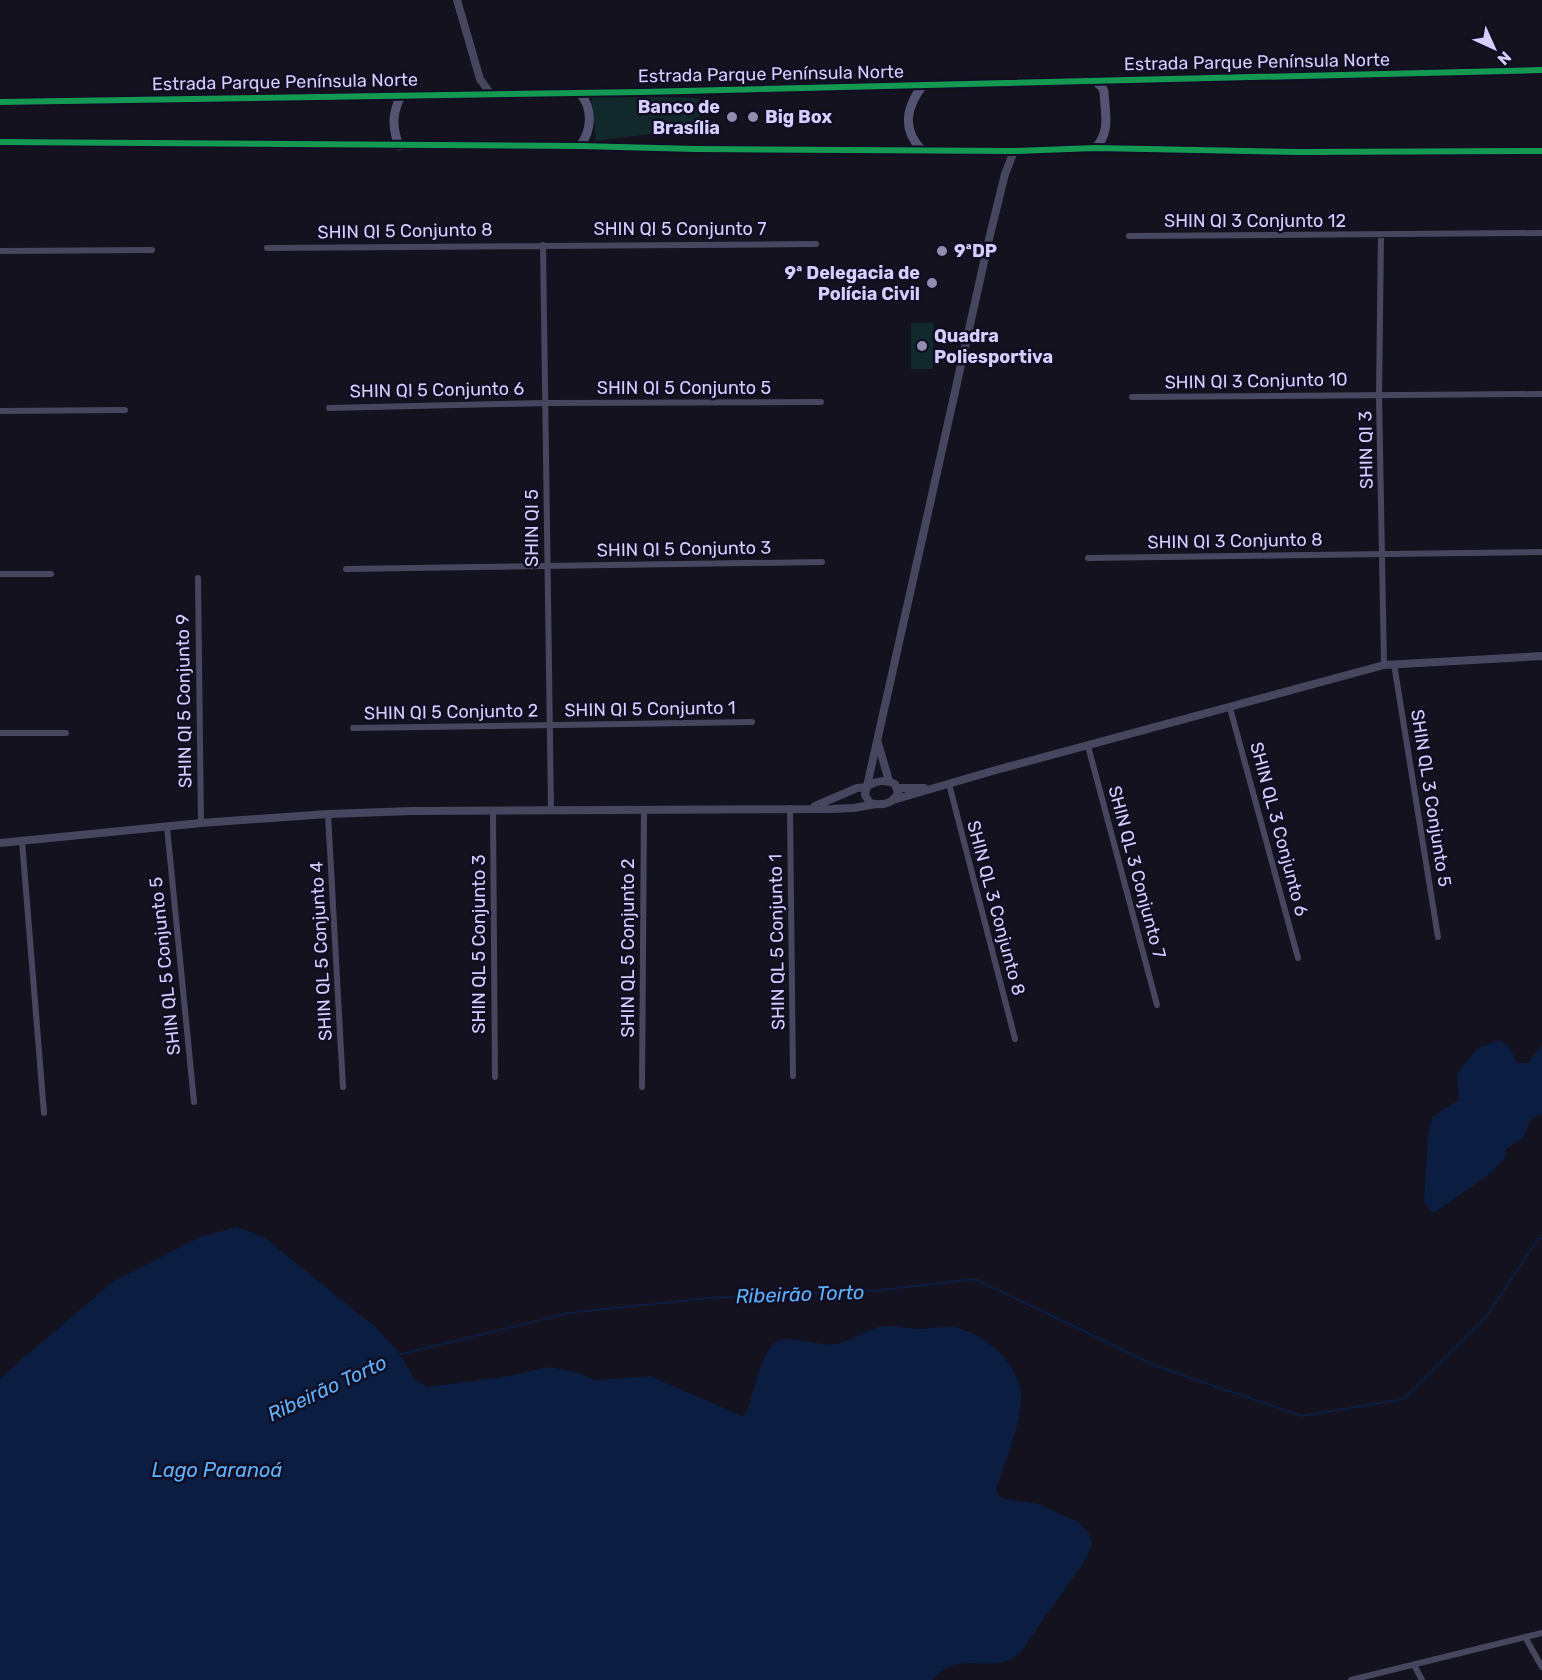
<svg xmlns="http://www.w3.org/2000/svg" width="1542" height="1680" viewBox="0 0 1542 1680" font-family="Rubik,sans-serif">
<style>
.green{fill:#11292a}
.water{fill:#0b1e41}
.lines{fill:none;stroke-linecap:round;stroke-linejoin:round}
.stream{stroke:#0b1e41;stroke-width:2}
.minor{stroke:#47465f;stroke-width:6}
.tertiary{stroke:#47465f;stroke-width:8}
.secondary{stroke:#555372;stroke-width:9}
.cycleway-casing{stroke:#110d23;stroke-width:10}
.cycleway{stroke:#139951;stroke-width:6}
.poi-dot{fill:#918db0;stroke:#110d23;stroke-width:2}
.labels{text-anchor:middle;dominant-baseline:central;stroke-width:5;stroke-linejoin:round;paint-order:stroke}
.street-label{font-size:18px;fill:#d4cfff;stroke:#110d23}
.poi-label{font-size:18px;font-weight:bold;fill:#d4cfff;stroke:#110d23;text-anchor:start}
.water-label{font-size:20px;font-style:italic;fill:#5db3ff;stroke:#110d23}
</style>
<rect width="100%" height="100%" fill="#14121e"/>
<path class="green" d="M591,95l108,3 1,33 -26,3 -2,-3 -76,10z
M911,323h23l-1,46h-22z"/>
<path class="water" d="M1499,1040l10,7 8,16h11l14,-18v69l-11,5 -8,19 -17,11 -1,9 -14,15 -57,40 -10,-11 4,-68 4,-17 27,-17 -2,-26 20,-25z
M236,1227l28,10 96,78 14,10 26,29 14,25 13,8 76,-10 46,-10 27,5 18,8 56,-4 92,40 6,-6c5,-17 14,-62 30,-69 14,-7 44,8 63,2 13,-4 25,-12 38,-16 14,-3 28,2 41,2 10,0 22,-4 32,-2 30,4 65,34 69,65 3,23 -17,75 -25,97l1,5 4,4 37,6 40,18 11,11 3,10 -6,16 -66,94c-5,3 -11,8 -16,9 -27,5 -52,-7 -71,18h-933v-302l114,-97 88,-45z"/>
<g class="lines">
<path class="stream" d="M398,1355l171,-42 139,-15 174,-8 93,-11 181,87 146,50 102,-17 83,-83 52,-78h3"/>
<path class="minor" d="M1381,235l-2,160 5,270
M1129,236l413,-3
M543,245l8,565
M267,248l549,-4
M0,251l152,-1
M1132,397l410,-3
M329,408l217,-5 275,-1
M0,411l125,-1
M1088,558l454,-6
M346,569l476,-7
M0,574h51
M198,578l3,245
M1394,664l44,273
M1230,708l68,250
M353,728l399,-6
M0,733h66
M1088,746l69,259
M949,784l66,255
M790,808l3,268
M493,811l2,266
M328,814l15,273
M167,827l27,275
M22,841l22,272
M642,1087l2,-278
M1525,1637l17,30
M1414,1665l8,15
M1351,1680l191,-47"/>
<path class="tertiary" d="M457,0l23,79 10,14
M878,743l11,38
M869,785c9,-4 16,-6 26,-1l3,9c-5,11 -16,13 -28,10l-5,-8 125,-560 15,-61 9,-23
M898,788h26
M893,800l103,-30 388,-105 158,-9
M815,806l42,-18 10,-1
M0,843l201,-20 127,-9 84,-3 420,-2 22,-1 22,-4"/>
<path class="secondary" d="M1095,81l7,6 2,5c1,20 7,41 -9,56
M580,93c13,16 12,37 0,53
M0,102l642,-10 900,-22
M0,142l580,4 116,3 318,2 81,-3 205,4 242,-1
M399,146c-7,-19 -7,-33 2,-50
M921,149c-20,-21 -14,-43 2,-64"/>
<g class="cycleway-casing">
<path id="cycleway" d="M0,102l642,-10 900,-22
M0,142l580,4 116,3 318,2 81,-3 205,4 242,-1"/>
</g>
<use href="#cycleway" class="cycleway"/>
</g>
<g class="poi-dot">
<circle cx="732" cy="117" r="6"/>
<circle cx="753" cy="117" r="6"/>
<circle cx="942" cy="251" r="6"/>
<circle cx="932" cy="283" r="6"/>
<circle cx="922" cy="346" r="6"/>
</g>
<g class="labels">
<g class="street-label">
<text transform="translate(1257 62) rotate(-1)">Estrada Parque Península Norte</text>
<text transform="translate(771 74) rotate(-1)">Estrada Parque Península Norte</text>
<text transform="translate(285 82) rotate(-1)">Estrada Parque Península Norte</text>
<text x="1255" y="221">SHIN QI 3 Conjunto 12</text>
<text x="680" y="229">SHIN QI 5 Conjunto 7</text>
<text transform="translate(405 231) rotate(-1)">SHIN QI 5 Conjunto 8</text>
<text transform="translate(1256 381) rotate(-1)">SHIN QI 3 Conjunto 10</text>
<text x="684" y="388">SHIN QI 5 Conjunto 5</text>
<text transform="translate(437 390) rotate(-1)">SHIN QI 5 Conjunto 6</text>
<text transform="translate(1366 450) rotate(-91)">SHIN QI 3</text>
<text transform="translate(532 528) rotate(-90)">SHIN QI 5</text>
<text transform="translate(1235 541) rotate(-1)">SHIN QI 3 Conjunto 8</text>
<text transform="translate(684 549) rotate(-1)">SHIN QI 5 Conjunto 3</text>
<text transform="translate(184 701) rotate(-91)">SHIN QI 5 Conjunto 9</text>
<text transform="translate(650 709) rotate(-1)">SHIN QI 5 Conjunto 1</text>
<text transform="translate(451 712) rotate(-1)">SHIN QI 5 Conjunto 2</text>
<text transform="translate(1431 798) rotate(81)">SHIN QL 3 Conjunto 5</text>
<text transform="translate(1279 829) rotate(75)">SHIN QL 3 Conjunto 6</text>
<text transform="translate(1137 872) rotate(75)">SHIN QL 3 Conjunto 7</text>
<text transform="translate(996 908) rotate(75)">SHIN QL 3 Conjunto 8</text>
<text transform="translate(777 942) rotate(-91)">SHIN QL 5 Conjunto 1</text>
<text transform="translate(479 944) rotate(-90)">SHIN QL 5 Conjunto 3</text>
<text transform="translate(628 948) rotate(-90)">SHIN QL 5 Conjunto 2</text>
<text transform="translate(321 951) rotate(-93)">SHIN QL 5 Conjunto 4</text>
<text transform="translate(165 966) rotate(-96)">SHIN QL 5 Conjunto 5</text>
</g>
<g class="poi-label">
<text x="720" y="107" text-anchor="end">Banco de<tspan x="720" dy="21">Brasília</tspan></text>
<text x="765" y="117">Big Box</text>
<text x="954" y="251">9ªDP</text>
<text x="920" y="273" text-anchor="end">9ª Delegacia de<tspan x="920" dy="21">Polícia Civil</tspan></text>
<text x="934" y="336">Quadra<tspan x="934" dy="21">Poliesportiva</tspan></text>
</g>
<g class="water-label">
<text transform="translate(800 1294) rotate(-2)">Ribeirão Torto</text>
<text transform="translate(327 1388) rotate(-25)">Ribeirão Torto</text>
<text x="217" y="1470">Lago Paranoá</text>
</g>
</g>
<g transform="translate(1494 48) rotate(135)" stroke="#110d23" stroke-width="4.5" paint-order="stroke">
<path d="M0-4.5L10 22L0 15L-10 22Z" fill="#d4cfff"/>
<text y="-9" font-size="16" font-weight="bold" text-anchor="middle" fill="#d4cfff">N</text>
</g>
</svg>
